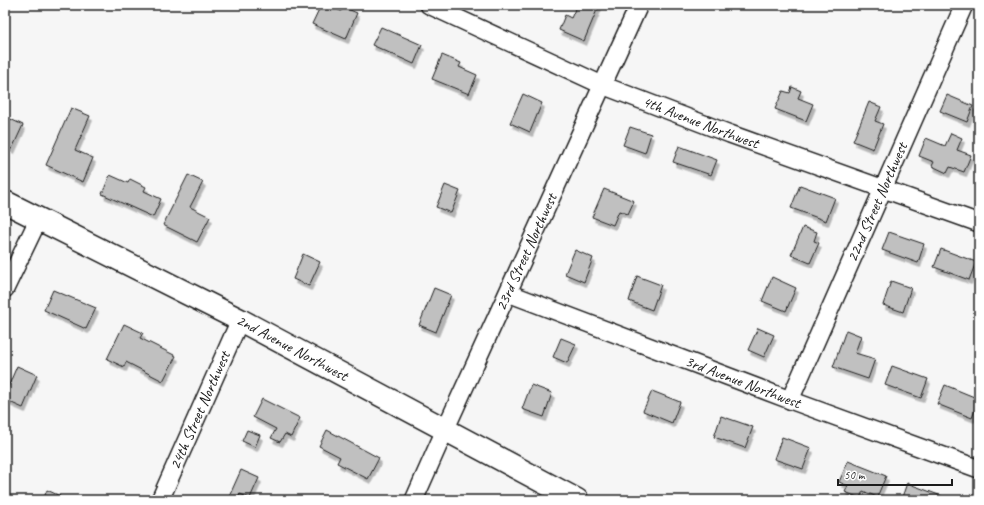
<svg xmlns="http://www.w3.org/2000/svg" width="984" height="505" viewBox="0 0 984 505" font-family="Caveat,sans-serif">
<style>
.building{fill:#c0c0c0;stroke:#1c1c1c;filter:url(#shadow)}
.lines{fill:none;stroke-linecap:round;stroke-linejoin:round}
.minor-casing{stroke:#1c1c1c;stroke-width:20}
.secondary-casing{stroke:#1c1c1c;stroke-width:25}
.minor{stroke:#fff;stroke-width:17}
.secondary{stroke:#fff;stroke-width:22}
.labels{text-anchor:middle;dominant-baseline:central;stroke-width:3;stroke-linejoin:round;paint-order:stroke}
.street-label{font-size:16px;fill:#1c1c1c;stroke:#fff}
</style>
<defs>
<filter id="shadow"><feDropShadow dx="2.5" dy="4.5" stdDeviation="0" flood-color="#0004"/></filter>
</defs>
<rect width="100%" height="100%" fill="#f6f6f6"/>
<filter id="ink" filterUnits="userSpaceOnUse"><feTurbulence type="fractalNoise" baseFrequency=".025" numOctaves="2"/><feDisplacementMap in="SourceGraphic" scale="8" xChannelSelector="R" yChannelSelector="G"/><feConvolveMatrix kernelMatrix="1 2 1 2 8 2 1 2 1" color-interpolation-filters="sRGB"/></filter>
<g filter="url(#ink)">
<path class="building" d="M321,5h6l14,6 2,-4 14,6 -11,26 -34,-15z
M577,5h22l-15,36 -25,-11 6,-15 6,3z
M381,27l41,18 -8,19 -42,-19z
M442,55l19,8 -2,4 18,8 -8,19 -37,-15z
M792,87l9,4 -3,7 15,6 -7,17 -31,-12 8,-18 7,2z
M523,94l19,9 -12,29 -20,-9z
M947,95l26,11 -6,16 -27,-11z
M869,102l12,5 -6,14 8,3 -10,25 -20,-8z
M71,108l19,8 -15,34 18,8 -10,24 -37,-17z
M8,118l15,7 -11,24 -7,-3v-23z
M630,127l21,7 -6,19 -22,-8z
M951,133l11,5 -5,12 14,5 -7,17 -14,-5 -3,6 -15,-7 2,-4 -15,-6 7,-18 19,8z
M679,146l38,14 -6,15 -38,-13z
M110,175l18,8 2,-4 16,8 -2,4 17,8 -8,18 -51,-23z
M188,175l15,7 -13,25 20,10 -13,25 -34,-17z
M445,185l15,6 -9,22 -15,-6z
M800,185l35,13 -9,23 -35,-13z
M604,189l30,12 -6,13 -9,-3 -6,14 -21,-8z
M803,227l14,5 -3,9 5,2 -9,20 -19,-8z
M889,232l35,12 -6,19 -36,-13z
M941,249l35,13 -7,18 -35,-13z
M575,250l18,8 -9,24 -19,-8z
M303,254l17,8 -11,24 -16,-7z
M637,276l24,9 -9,25 -23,-9z
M772,277l24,11 -10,23 -24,-10z
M891,281l20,7 -8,24 -20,-7z
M434,288l17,7 -15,37 -17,-7z
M53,290l43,18 -10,21 -42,-19z
M124,324l19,9 -3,5 36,18 -13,25 -37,-19 -2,5 -17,-8z
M758,328l16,7 -10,22 -16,-7z
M846,330l15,6 -6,17 20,6 -7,20 -35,-12z
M561,338l15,6 -9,19 -14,-6z
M17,366l20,9 -14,33 -18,-8v-6z
M892,366l36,13 -7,19 -36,-13z
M531,385l21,8 -8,24 -22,-8z
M945,385l34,14 -7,19 -35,-14z
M652,391l28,11 -8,21 -29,-12z
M262,399l38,19 -9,19 -6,-3 -5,8 -9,-4 5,-9 -23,-12z
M721,416l32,11 -8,21 -31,-11z
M247,430l13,5 -5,12 -13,-6z
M327,430l52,28 -11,21 -31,-16 3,-6 -21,-11z
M782,437l29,11 -8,21 -29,-10z
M848,461l38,15 -9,21 -14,-6 -3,7 -15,-6 3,-6 -9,-4z
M241,470l18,8 -9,20 -10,-4 -3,6h-7l-2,-1z
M907,483l37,14 -1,3h-42z
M47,490l13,6 -1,4h-16z"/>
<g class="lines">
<g class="minor-casing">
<g id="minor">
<path id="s1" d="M429,5l173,80 128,49 249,89"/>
<path d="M5,289l34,-71"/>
<path id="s2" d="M508,293l282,107 189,69"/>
<path id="s3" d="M790,400l174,-395"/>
<path id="s4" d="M160,500l80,-180"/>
<path id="s5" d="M414,500l31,-70 194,-425"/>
</g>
</g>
<g class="secondary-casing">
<g id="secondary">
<path id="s6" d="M5,202l235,118 337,180"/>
</g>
</g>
<use href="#minor" class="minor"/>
<use href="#secondary" class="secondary"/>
</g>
</g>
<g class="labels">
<g class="street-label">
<text stroke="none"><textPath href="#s1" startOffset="296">4th Avenue Northwest</textPath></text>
<text stroke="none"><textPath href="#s3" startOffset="216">22nd Street Northwest</textPath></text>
<text stroke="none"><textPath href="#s5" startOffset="272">23rd Street Northwest</textPath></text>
<text stroke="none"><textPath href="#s6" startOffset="322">2nd Avenue Northwest</textPath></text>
<text stroke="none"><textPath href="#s2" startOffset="251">3rd Avenue Northwest</textPath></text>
<text stroke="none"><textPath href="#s4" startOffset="98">24th Street Northwest</textPath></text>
</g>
</g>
<rect width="984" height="505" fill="none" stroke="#fff" stroke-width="20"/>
<rect x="10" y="10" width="964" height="485" fill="none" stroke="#1c1c1c" stroke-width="1.5" filter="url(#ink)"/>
<path d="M838 479v6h114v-6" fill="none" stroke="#1c1c1c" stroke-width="2"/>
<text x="844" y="479" font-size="12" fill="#1c1c1c" stroke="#ffffff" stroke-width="3" paint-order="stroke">50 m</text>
</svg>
